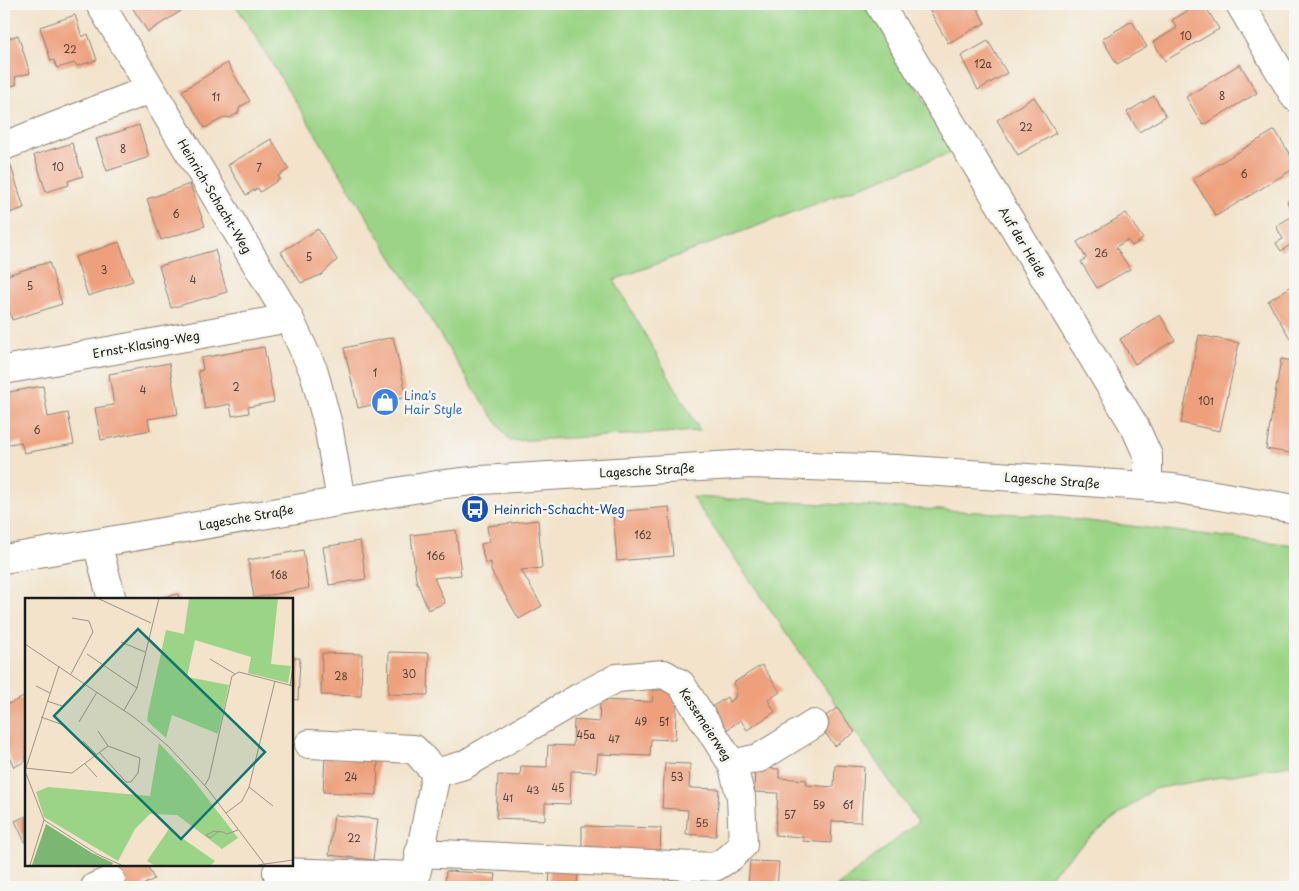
<svg xmlns="http://www.w3.org/2000/svg" width="1299" height="891" viewBox="0 0 1299 891" font-family="'Playpen Sans',sans-serif">
<style>
.green{fill:#9bd486;stroke:#5c7851}
.building{fill:#eea07d}
.lines{fill:none;stroke-linecap:round;stroke-linejoin:round}
.minor-casing{stroke:#878073;stroke-width:30}
.minor{stroke:#fff;stroke-width:28}
.labels{text-anchor:middle;dominant-baseline:central;stroke-width:5;stroke-linejoin:round;paint-order:stroke}
.number-label{font-size:10px;fill:#503d34}
.street-label{font-size:12px;fill:#1c1c1c;stroke:#f6f6f2}
.shop-label{font-size:12px;fill:#366cbe;stroke:#f6f6f2;text-anchor:start}
.transit-label{font-size:12px;fill:#164399;stroke:#f6f6f2;text-anchor:start}
.inset-road{fill:none;stroke:#9c9384;stroke-width:1}
.view{fill:#0f766e;fill-opacity:0.15;stroke:#0f766e;stroke-width:2.5}
.inset-edge{fill:none;stroke:#1c1c1c;stroke-width:2.5}
</style>
<rect width="100%" height="100%" fill="#f6f6f2"/>
<filter id="ink" filterUnits="userSpaceOnUse"><feTurbulence type="fractalNoise" baseFrequency=".02" numOctaves="2"/><feDisplacementMap in="SourceGraphic" scale="10" xChannelSelector="R" yChannelSelector="G"/><feConvolveMatrix kernelMatrix="1 2 1 2 8 2 1 2 1" color-interpolation-filters="sRGB"/></filter>
<filter id="wash" filterUnits="userSpaceOnUse"><feTurbulence type="fractalNoise" baseFrequency=".0096" numOctaves="4" result="noise"/><feDisplacementMap in="SourceGraphic" scale="20" xChannelSelector="R" yChannelSelector="G"/><feGaussianBlur stdDeviation="1.12" result="paint"/><feColorMatrix in="noise" values="0 0 0 0 0 0 0 0 0 0 0 0 0 0 0 0 0 1.4 0 .05"/><feComposite in="paint" operator="in"/></filter>
<g filter="url(#wash)">
<rect width="100%" height="100%" fill="#f2e3ca"/>
<path class="green" d="M235,4h632l88,147 -341,129 86,151 -190,10 -34,-48z
M692,497l344,18 259,30v219l-142,25 -64,49 -51,49h-202l82,-65z"/>
<g id="blocks">
<path class="building" d="M130,4h46l5,7 -33,21z
M926,4h49l10,19 -37,20z
M1200,4h4l15,25 -54,32 -12,-19 24,-14 -5,-8z
M75,15l7,22 6,-3 9,26 -20,6 -2,-3 -18,5 -3,-8 -3,1 -11,-34z
M1132,21l15,26 -30,17 -15,-25z
M18,35l12,38 -15,4 2,7 -13,5v-49z
M988,41l19,32 -29,17 -17,-34z
M227,63l23,38 -10,6 -2,6 -8,5 -5,-1 -20,11 -23,-37z
M1240,64l17,29 -54,32 -17,-28z
M1154,96l12,20 -27,16 -12,-20z
M1034,97l22,36 -38,22 -21,-35z
M139,125l10,32 -42,14 -11,-32z
M1275,130l20,33v5l-79,48 -23,-37z
M271,139l18,30 -11,7 2,3 -20,13 -2,-4 -12,7 -18,-30z
M72,143l11,33 -15,5 1,4 -23,7 -12,-37z
M10,163l14,45 -20,7v-50z
M190,184l15,42 -44,14 -14,-41z
M1295,197v45l-14,9 -5,-8 7,-4 -7,-13 18,-11 -7,-13z
M1126,213l17,26 -11,7 -5,-6 -11,7 14,22 -33,19 -16,-26 5,-4 -9,-16z
M318,229l19,31 -16,15 -20,8 -20,-31z
M119,242l14,39 -45,15 -13,-39z
M215,250l12,42 -56,16 -12,-42z
M49,262l13,42 -50,16 -8,-25v-19z
M1295,284v53l-4,3 -23,-39z
M1160,315l15,25 -40,24 -15,-25z
M1199,335l40,8 -19,88 -39,-8z
M393,337l14,60 -49,11 -14,-60z
M264,347l10,55 -26,5 1,6 -17,3 -2,-12 -25,5 -7,-38 5,-1 -2,-12z
M1281,359l14,2v93l-29,-5z
M169,363l9,51 -30,5 2,11 -49,10 -6,-32 19,-3 -5,-31z
M43,386l5,31 20,-4 6,31 -50,9 -3,-11 -17,3v-52z
M669,507l4,49 -56,5 -4,-49z
M538,520l4,48 -21,2 21,36 -23,13 -28,-48v-9l-6,2 -4,-20 8,-2 -2,-16z
M456,530l5,45 -27,3 11,25 -17,7 -12,-30 -5,-45z
M360,541l6,38 -37,6 -6,-38z
M303,550l6,38 -55,10 -6,-38z
M178,594l2,6h-24v-1z
M389,652l40,1 -1,42 -40,-1z
M322,653l40,1 -1,42 -40,-1z
M291,658h9l-2,42 -7,-1z
M762,665l18,27 -12,8 7,12 -28,18 -6,-10 -19,13 -15,-23 20,-13 2,5 6,-4 2,-9 -4,-6z
M653,690h24l-2,50 -24,-1 -1,17 -52,-2 -2,18 -25,-1 -1,33 -25,-1v17l-49,-2 2,-43 22,1 1,-10 26,1 1,-22 25,1 1,-26 25,2 1,-22 52,2z
M26,696v65l-12,6 -10,-22v-39z
M837,708l18,24 -20,14 -18,-24z
M325,758l53,2 -1,35 -54,-3z
M665,763l25,1 -1,24 30,1 -3,47 -30,-2 2,-24 -26,-2z
M835,765l29,2 -3,55 -29,-1 -1,22 -28,-2v-4l-28,-2 3,-42 -24,-1 1,-24 24,1v9l28,2 -1,5 28,2z
M334,815l44,4 -5,41 -44,-5z
M26,816v28l-11,-23z
M582,826l79,2 -1,28 -78,-2z
M750,861l29,1 -2,25h-58v-3l29,1z
M122,865h25l7,14 -15,8h-17l-9,-17z
M550,869l28,1 -1,17h-28z
M446,871l50,3 -2,13h-49z
M665,874l31,1 -1,12h-30z"/>
</g>
</g>
<g filter="url(#ink)">
<use href="#blocks" fill-opacity="0" stroke="#878073" stroke-width="1"/>
<g class="lines">
<g class="minor-casing">
<path id="minor" d="M100,4l189,314 25,54 14,53 13,76
M879,4l256,423 13,29v31
M1240,4l55,93
M4,146l147,-57
M4,370l285,-52
M97,543l15,57
M4,559l433,-74 44,-5 270,-16 145,5 277,19 122,21
M309,744l105,5 22,24
M732,764l27,-6 55,-34
M419,853l296,14 16,-10 12,-12 -2,-48 -9,-33 -51,-80 -17,-10 -47,4 -37,19 -116,68 -28,8
M417,870l19,-97
M277,872l139,4
M95,887l16,-7"/>
</g>
<use href="#minor" class="minor"/>
</g>
</g>
<defs>
<g id="shop-disc" transform="scale(1.4375)"><circle r="9.5" fill="#3f7fe0" stroke="#f6f6f2"/><path d="M-5-2.5h2.3a2.7 3.5 0 0 1 5.4 0H5L5.5 6h-11ZM-1.5-2.5h3a1.5 2.3 0 0 0-3 0Z" fill="#fff"/></g>
<g id="bus-disc" transform="scale(1.4375)"><circle r="9.5" fill="#1a4fb4" stroke="#f6f6f2"/><path d="M-5-6H5V4H4V6H2V4H-2V6H-4V4H-5ZM-3.5-4V0h7V-4ZM-3.5 1.2v1.5H-2V1.2ZM2 1.2v1.5H3.5V1.2Z" fill="#fff"/></g>
</defs>
<g fill-rule="evenodd">
<use href="#shop-disc" x="385" y="402"/>
<use href="#bus-disc" x="475" y="509"/>
</g>
<g class="labels">
<g class="number-label">
<text x="1186" y="35">10</text>
<text x="70" y="48">22</text>
<text x="983" y="63">12a</text>
<text x="1222" y="95">8</text>
<text x="216" y="96">11</text>
<text x="1026" y="126">22</text>
<text x="123" y="148">8</text>
<text x="58" y="166">10</text>
<text x="259" y="167">7</text>
<text x="1244" y="173">6</text>
<text x="176" y="213">6</text>
<text x="1101" y="252">26</text>
<text x="309" y="256">5</text>
<text x="104" y="269">3</text>
<text x="193" y="279">4</text>
<text x="30" y="285">5</text>
<text x="375" y="372">1</text>
<text x="236" y="386">2</text>
<text x="143" y="389">4</text>
<text x="1206" y="400">101</text>
<text x="37" y="429">6</text>
<text x="643" y="534">162</text>
<text x="436" y="555">166</text>
<text x="279" y="574">168</text>
<text x="409" y="673">30</text>
<text x="341" y="675">28</text>
<text x="641" y="721">49</text>
<text x="664" y="721">51</text>
<text x="586" y="734">45a</text>
<text x="614" y="738">47</text>
<text x="351" y="776">24</text>
<text x="677" y="776">53</text>
<text x="558" y="787">45</text>
<text x="533" y="789">43</text>
<text x="508" y="797">41</text>
<text x="819" y="804">59</text>
<text x="848" y="804">61</text>
<text x="790" y="814">57</text>
<text x="702" y="822">55</text>
<text x="354" y="837">22</text>
</g>
<g class="street-label">
<text transform="translate(215 196) rotate(59)">Heinrich-Schacht-Weg</text>
<text transform="translate(1023 242) rotate(59)">Auf der Heide</text>
<text transform="translate(146 344) rotate(-10)">Ernst-Klasing-Weg</text>
<text transform="translate(647 470) rotate(-3)">Lagesche Straße</text>
<text transform="translate(1052 480) rotate(4)">Lagesche Straße</text>
<text transform="translate(246 517) rotate(-10)">Lagesche Straße</text>
<text transform="translate(706 724) rotate(57)">Kessemeierweg</text>
</g>
<g class="shop-label">
<text x="404" y="395">Lina's<tspan x="404" dy="14">Hair Style</tspan></text>
</g>
<g class="transit-label">
<text x="494" y="509">Heinrich-Schacht-Weg</text>
</g>
</g>
<g transform="translate(25 598)">
<rect width="268" height="268" fill="#f2e3ca"/>
<path d="M164,0h89l-7,66 20,2 -3,17 -40,-10 3,-16 -56,-17 -8,37 42,8 -11,49 -46,-19 -6,23 -19,-17 1,-8 18,-83 18,4zM134,145l32,34 47,61 -16,11 -45,-34 -27,-1 -15,15 -17,32 -74,-44 -8,-25 12,-5 102,9zM144,231l46,32 -4,4h-57l-7,-4z" fill="#9bd486"/>
<path d="M21,226l46,29 21,10 -1,2h-80z" fill="#7cb673"/>
<path class="inset-road" d="M72,0l54,25M96,44l24,10M0,46l110,74 33,28 39,42 58,77M62,56l50,34M185,61l25,15M46,76l22,-42 -4,-11 -17,-3M11,88l14,7M265,88l3,-20M22,103l15,5M99,112l13,-22 22,-90M16,119l25,9M54,124l18,-30M73,133l10,15M58,143l13,13M74,154l27,30h5l7,-9 2,-15 -32,-12M60,166l12,13M0,170l47,5 36,-27M180,187l4,-7 23,-102 7,-4 54,14M224,189l24,19M201,215l16,-12 7,-14 26,-106M19,222l53,34 24,11M193,234l-8,6 -4,-3 8,-4 9,1 4,2 11,-4M5,267l14,-45 -19,-49 34,-105M233,267l35,-5"/>
<path class="view" d="M113,31l127,123 -84,87 -127,-123z"/>
<rect width="268" height="268" class="inset-edge"/>
</g>
<rect width="1299" height="891" fill="none" stroke="#f6f6f2" stroke-width="20"/>
</svg>
